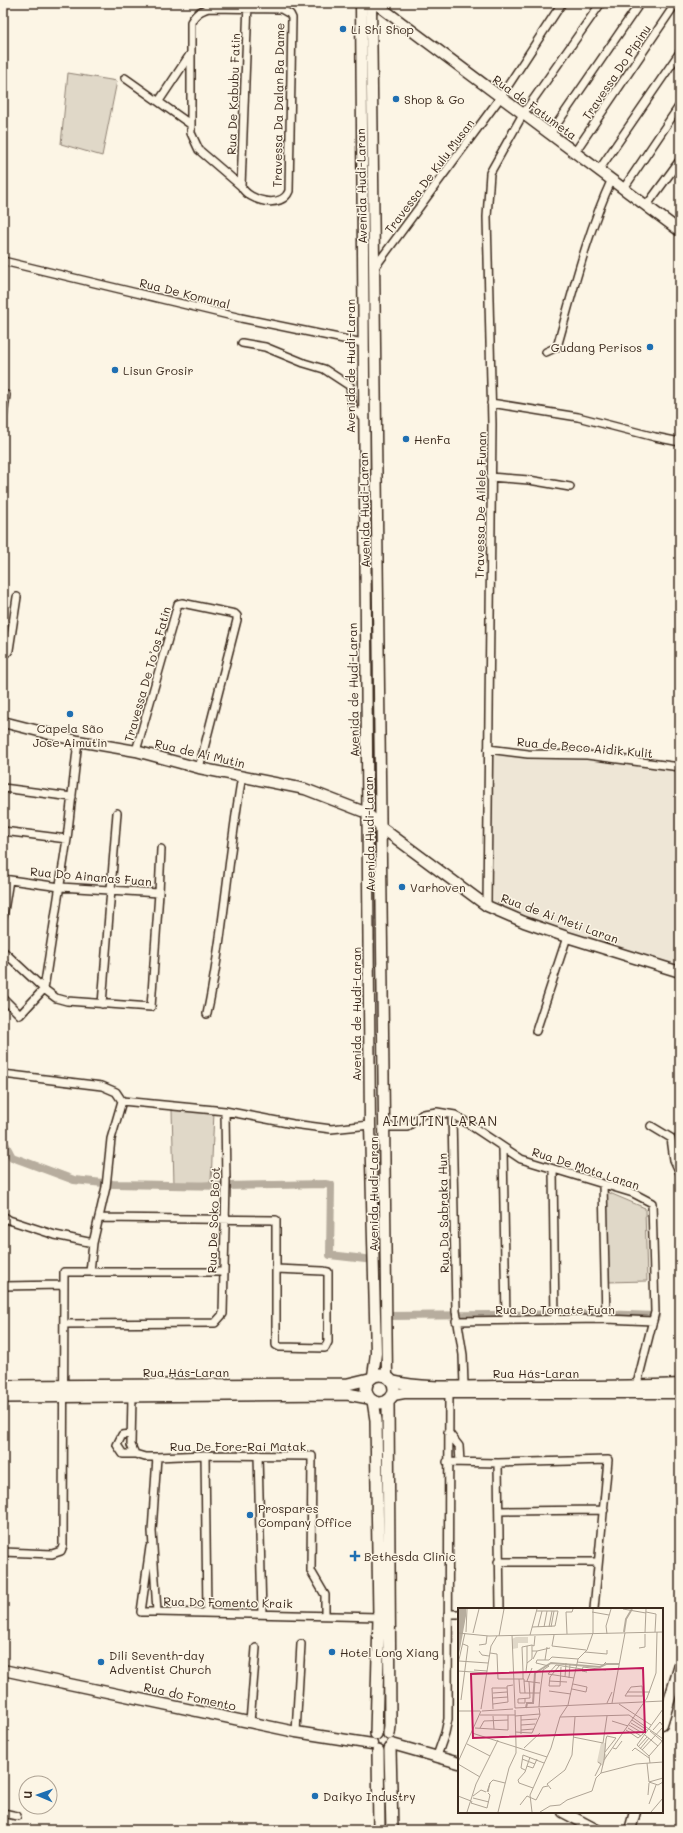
<svg xmlns="http://www.w3.org/2000/svg" width="683" height="1833" viewBox="0 0 683 1833" font-family="Mali,sans-serif">
<style>
.built{fill:#eee6d6}
.green{fill:#e0d8c8;stroke:#8e8173}
.lines{fill:none;stroke-linecap:round;stroke-linejoin:round}
.canal{stroke:#b7ad9e;stroke-width:8}
.street-casing{stroke:#3b2a1e;stroke-width:10}
.secondary-casing{stroke:#3b2a1e;stroke-width:13}
.primary-casing{stroke:#3b2a1e;stroke-width:14}
.street{stroke:#fcf5e5;stroke-width:7}
.secondary{stroke:#fcf5e5;stroke-width:10}
.primary{stroke:#fcf5e5;stroke-width:11}
.poi-dot{fill:#1f6fb2;stroke:#fcf5e5;stroke-width:1.5}
.labels{text-anchor:middle;dominant-baseline:central;stroke-width:3;stroke-linejoin:round;paint-order:stroke}
.poi-label{font-size:12px;fill:#3b2a1e;stroke:#fcf5e5;text-anchor:start}
.street-label{font-size:12px;fill:#3b2a1e;stroke:#fcf5e5}
.neighbourhood-label{font-size:13px;letter-spacing:1px;fill:#3b2a1e;stroke:#fcf5e5}
.inset-river{fill:none;stroke:#b7ad9e;stroke-width:2}
.inset-road{fill:none;stroke:#afa495;stroke-width:1}
.view{fill:#c2185b;fill-opacity:0.15;stroke:#c2185b;stroke-width:2}
.inset-edge{fill:none;stroke:#3b2a1e;stroke-width:2}
</style>
<rect width="100%" height="100%" fill="#fcf5e5"/>
<filter id="ink" filterUnits="userSpaceOnUse"><feTurbulence type="fractalNoise" baseFrequency=".025" numOctaves="2"/><feDisplacementMap in="SourceGraphic" scale="8" xChannelSelector="R" yChannelSelector="G"/><feConvolveMatrix kernelMatrix="1 2 1 2 8 2 1 2 1" color-interpolation-filters="sRGB"/></filter>
<g filter="url(#ink)">
<path class="built" d="M519,752l161,15v204l-187,-65 -1,-151z"/>
<path class="green" d="M68,73l49,8 -15,75 -41,-12z
M172,1110l42,2 -3,70 -37,2z
M605,1191l40,17 2,73 -40,1z"/>
<g class="lines">
<path class="canal" d="M3,1140l9,17 62,23 39,4 114,2 98,-2 6,1 -1,70 44,5
M387,1316l213,-2 56,2 -1,3"/>
<g class="street-casing">
<path id="street" d="M209,8l72,1 9,5 2,4 -3,173c-7,18 -40,11 -48,-5l-42,-36 -8,-17v-111c5,-9 9,-11 18,-14z
M125,78l65,46
M159,101l32,-48
M550,134l90,-131
M575,152l101,-149
M599,170l81,-118
M241,186l7,-183
M624,188l56,-83
M647,205l33,-45
M3,261l238,57 122,25
M375,267l125,-169 62,-95
M242,343l23,4 39,16 20,6 26,17 3,23 10,8
M546,352l11,-5c16,-56 30,-114 55,-168
M491,403l87,14 77,20 25,5
M3,417l3,-22
M490,477l39,3 41,7
M3,652h5l1,-2 8,-53
M488,749l40,5 59,1 93,12
M136,751l42,-147 4,-1 53,11 2,2v4l-38,148
M3,788l69,9
M3,831l64,8
M3,879l57,8 99,6 -8,114 -84,-6 -11,-3 -12,-9 -41,-38
M159,893l2,-44
M487,906l5,-482 -5,-207 3,-44 33,-59 78,-111
M3,917l6,-37
M3,998l17,17 24,-26 23,-150 11,-98
M102,1004l15,-191
M207,1014c17,-79 21,-159 35,-238
M536,1031l31,-94
M3,1074l99,12 14,6 6,9
M122,1101l103,10
M452,1115l4,196 7,44 1,31
M651,1126l20,12 3,22 6,13
M385,1127h22l16,-13 14,-2 18,3 66,44 112,34 19,10 3,109 -19,76
M503,1149l3,170
M553,1170l2,150
M603,1184l3,135
M3,1216l6,4 46,15 38,8
M99,1218l177,2v125l4,2 45,1 3,-6v-70l-5,-1 -47,-2
M90,1272h133
M3,1286l60,-1
M456,1321l150,-2 47,2
M64,1324l151,-1 8,-9 3,-131 -1,-72 68,13 38,5 39,-4
M132,1396l-1,49 4,9 10,3h12l48,-2 107,1 -1,115 14,24v20
M448,1432l11,14 1,16
M131,1434l-9,1 -5,10 6,9h12
M205,1455l2,158
M258,1455l4,159
M157,1457l-5,74 5,81 222,5
M447,1462l51,1 110,-3 -14,149
M498,1463l2,146
M499,1511l105,-1
M150,1547l-9,65h16
M3,1552l49,2 9,-3 2,-5 1,-274h26l3,-29 13,-56 5,-48 11,-38
M498,1562h100
M448,1614h11
M250,1722l6,-74
M296,1732l5,-88
M437,1756l8,-23 3,-14 1,-330
M3,1813l14,3"/>
</g>
<g class="secondary-casing">
<path id="secondary" d="M361,3l9,1122 6,228 -3,23
M371,3l16,1373
M375,3l305,228
M3,722l75,19 58,10 63,17 106,21 62,24 15,15 105,78 37,16 43,15 113,35
M392,1381c32,8 75,5 109,5 60,0 119,1 179,-2
M393,1395l11,-2h276
M3,1670l293,62 76,12
M662,1724l18,-59
M392,1744l67,19
M563,1812l34,18
M630,1830l5,-18"/>
</g>
<g class="primary-casing">
<path id="primary" d="M366 1389a14 14 0 1 1 28 0a14 14 0 1 1-28 0Z
M3,1386l345,-2 21,-5
M3,1397l344,-3 22,4
M388,1400l2,326 -1,8
M373,1401l3,19 3,197 -3,117
M390,1749l2,81
M378,1751l1,79"/>
</g>
<use href="#street" class="street"/>
<use href="#secondary" class="secondary"/>
<use href="#primary" class="primary"/>
</g>
</g>
<g class="poi-dot">
<circle cx="343" cy="29" r="4"/>
<circle cx="396" cy="99" r="4"/>
<circle cx="650" cy="347" r="4"/>
<circle cx="115" cy="370" r="4"/>
<circle cx="406" cy="439" r="4"/>
<circle cx="70" cy="714" r="4"/>
<circle cx="402" cy="887" r="4"/>
<circle cx="250" cy="1515" r="4"/>
<path d="M353 1550h4v4h4v4h-4v4h-4v-4h-4v-4h4z"/>
<circle cx="332" cy="1652" r="4"/>
<circle cx="101" cy="1662" r="4"/>
<circle cx="315" cy="1796" r="4"/>
</g>
<g class="labels">
<g class="poi-label">
<text x="351" y="29">Li Shi Shop</text>
<text x="404" y="99">Shop &amp; Go</text>
<text x="642" y="347" text-anchor="end">Gudang Perisos</text>
<text x="123" y="370">Lisun Grosir</text>
<text x="414" y="439">HenFa</text>
<text x="70" y="728" text-anchor="middle">Capela São<tspan x="70" dy="14">Jose Aimutin</tspan></text>
<text x="410" y="887">Varhoven</text>
<text x="258" y="1508">Prospares<tspan x="258" dy="14">Company Office</tspan></text>
<text x="364" y="1556">Bethesda Clinic</text>
<text x="340" y="1652">Hotel Long Xiang</text>
<text x="109" y="1655">Dili Seventh-day<tspan x="109" dy="14">Adventist Church</tspan></text>
<text x="323" y="1796">Daikyo Industry</text>
</g>
<g class="street-label">
<text transform="translate(616 72) rotate(-56)">Travessa Do Pipinu</text>
<text transform="translate(233 94) rotate(-88)">Rua De Kabubu Fatin</text>
<text transform="translate(278 105) rotate(-89)">Travessa Da Dalan Ba Dame</text>
<text transform="translate(535 107) rotate(36)">Rua de Fatumeta</text>
<text transform="translate(429 176) rotate(-53)">Travessa De Kulu Musan</text>
<text transform="translate(361 186) rotate(-91)">Avenida Hudi-Laran</text>
<text transform="translate(185 293) rotate(14)">Rua De Komunal</text>
<text transform="translate(350 366) rotate(-90)">Avenida de Hudi-Laran</text>
<text transform="translate(480 505) rotate(-89)">Travessa De Ailele Funan</text>
<text transform="translate(364 510) rotate(-91)">Avenida Hudi-Laran</text>
<text transform="translate(147 674) rotate(-74)">Travessa De To’os Fatin</text>
<text transform="translate(353 690) rotate(-91)">Avenida de Hudi-Laran</text>
<text transform="translate(585 747) rotate(5)">Rua de Beco Aidik Kulit</text>
<text transform="translate(200 753) rotate(13)">Rua de Ai Mutin</text>
<text transform="translate(369 834) rotate(-91)">Avenida Hudi-Laran</text>
<text transform="translate(91 876) rotate(5)">Rua Do Ainanas Fuan</text>
<text transform="translate(560 918) rotate(20)">Rua de Ai Meti Laran</text>
<text transform="translate(356 1014) rotate(-90)">Avenida de Hudi-Laran</text>
<text transform="translate(586 1168) rotate(18)">Rua De Mota Laran</text>
<text transform="translate(373 1194) rotate(-90)">Avenida Hudi-Laran</text>
<text transform="translate(443 1213) rotate(-91)">Rua Da Sabraka Hun</text>
<text transform="translate(213 1220) rotate(-88)">Rua De Soko Bo’ot</text>
<text x="555" y="1309">Rua Do Tomate Fuan</text>
<text x="186" y="1372">Rua Hás-Laran</text>
<text x="536" y="1373">Rua Hás-Laran</text>
<text x="238" y="1446">Rua De Fore-Rai Matak</text>
<text transform="translate(228 1602) rotate(1)">Rua Do Fomento Kraik</text>
<text transform="translate(190 1696) rotate(12)">Rua do Fomento</text>
</g>
<g class="neighbourhood-label">
<text x="440" y="1120">AIMUTIN LARAN</text>
</g>
</g>
<g transform="translate(458 1608)">
<rect width="205" height="205" fill="#fcf5e5"/>
<path d="M58,29h12v6h-10v5l-6,1v-10zM143,135h5l-1,11 2,1 -4,11 -6,-4z" fill="#e0d8c8"/>
<path d="M0,1h8v7l-8,44z" fill="#b7ad9e"/>
<path class="inset-river" d="M166,24l2,-13 6,-10M68,100l1,-5h6l2,-30 16,-10 49,4 6,-3h13"/>
<path class="inset-road" d="M165,1l23,4M134,4l17,3M188,4l10,2 -1,18M74,19l23,-1 3,-15h-21M80,19l4,-16M86,19l3,-16M91,19l3,-16M93,19l3,-16M8,24l1,-23M0,25l31,3 174,-4M15,25l6,-24M187,25l1,-24M109,26l-1,-22h6l1,-3M149,26l-1,-8 5,-17M54,27l3,73M72,27l7,-26M96,27l-2,11 34,4M41,28l5,-27M21,37l7,-1 1,-8M74,37l2,1 1,-10M69,38v17M181,40l6,-1v-13M21,43l3,4 7,1M74,43h5l-4,8M79,43l13,-3M127,44l22,2v-4M32,45l7,1 1,25h26v2l16,2M94,49l26,2M87,52l2,-13M1,53l29,2M119,54l26,3 3,-3M0,56l7,-31M101,58l-9,11 -1,9h11l1,-19M16,62l13,1M0,63l29,2M65,64h3l1,-9 5,-4v-14l-10,2 1,25v7M129,64l-5,-1 1,-4 23,3M107,69l1,-14M111,70l1,-14M116,70l-26,-4 8,-9 26,4M61,71l1,14h20l-1,14M66,73l1,12M69,73l5,-13M91,73l18,1M184,78l1,10h-18l6,-9zM114,81l14,3 1,-5 -14,-3M91,83l22,3M169,84h23M35,85l14,-1M82,85l3,-23 6,-4 -13,-3 1,-3h12l3,-3M35,90l15,-1M67,90v5h-7v-4l12,-1 -1,-16M3,92l7,-54 -5,-2M149,95l5,-11M154,95l13,-70M35,96l15,-2 -1,-16 6,-1M161,96l32,21M57,100l148,-7M23,101l10,-63 6,-10M35,101l-1,-21h15M57,102l1,35M0,103h22M24,103l31,-2M22,107h35M63,107v19M35,108l1,13M57,108l25,-2M102,109l69,-2 34,24M63,112l16,-1M174,112l15,10M154,113l16,5M173,115l15,9M63,117l14,-1M171,117l15,9M17,120l33,2v-15M22,120l4,-7 24,-1M170,120l13,8M63,122l13,-1M168,122l12,8 5,-4M195,122l7,-8 3,4M192,123l12,10M57,124l17,1 8,-18 -1,-7M14,125l75,24M187,127l13,11M115,129l30,6 4,-27M9,136l23,12M180,139l9,-10M66,140l16,-15M155,140l3,1 6,-8M182,141l9,-11M184,142l21,-23M174,143l3,-3 14,10M191,148l14,-16M72,149l-5,15 -7,8 1,3 14,5M64,151l13,5M146,152l2,-21 1,-3 9,2 -11,14M0,154l23,-51M189,155l2,19 9,3 5,-3M192,155l-1,-7 -12,-11 26,-36M0,156l22,13M69,158l6,2 4,-9M67,162l-4,-2 2,-13 21,8M143,165l3,-13 43,-62 9,-25 1,-41M137,168l6,-12 -3,-2M191,174l14,-4M32,175l3,-3 12,3M93,181l-4,-5 18,-14 7,-15 3,-38M29,184l3,-9 -2,9M190,187l1,-12M0,188l13,5M15,188l8,-6 5,2M15,190l16,4M14,193l-1,2 16,5 3,-13 -2,-2M191,196l7,-19M62,197l7,-9 9,4 7,-13 5,-1M9,204l9,-28 22,-44M40,204l11,-44 7,-15v-8M74,204l-2,-17 21,-47 9,-31 8,-12 10,-46 9,-9 6,-17v-24M82,204l10,-6 10,-1 7,-5 25,-9 4,-13 5,-5 35,-9 27,-2M193,204l12,-14"/>
<path class="view" d="M185,60l2,64 -172,6 -2,-64z"/>
<rect width="205" height="205" class="inset-edge"/>
</g>
<rect width="683" height="1833" fill="none" stroke="#fcf5e5" stroke-width="16"/>
<rect x="8" y="8" width="667" height="1817" fill="none" stroke="#3b2a1e" stroke-width="1.5" filter="url(#ink)"/>
<g transform="translate(38 1795) rotate(272)"><circle r="19" fill="#fcf5e5" stroke="#afa495"/>
<path d="M0-3L7 15L0 10L-7 15Z" fill="#1f6fb2"/>
<text y="-6" font-size="11" font-weight="bold" text-anchor="middle" fill="#3b2a1e">U</text>
</g>
</svg>
